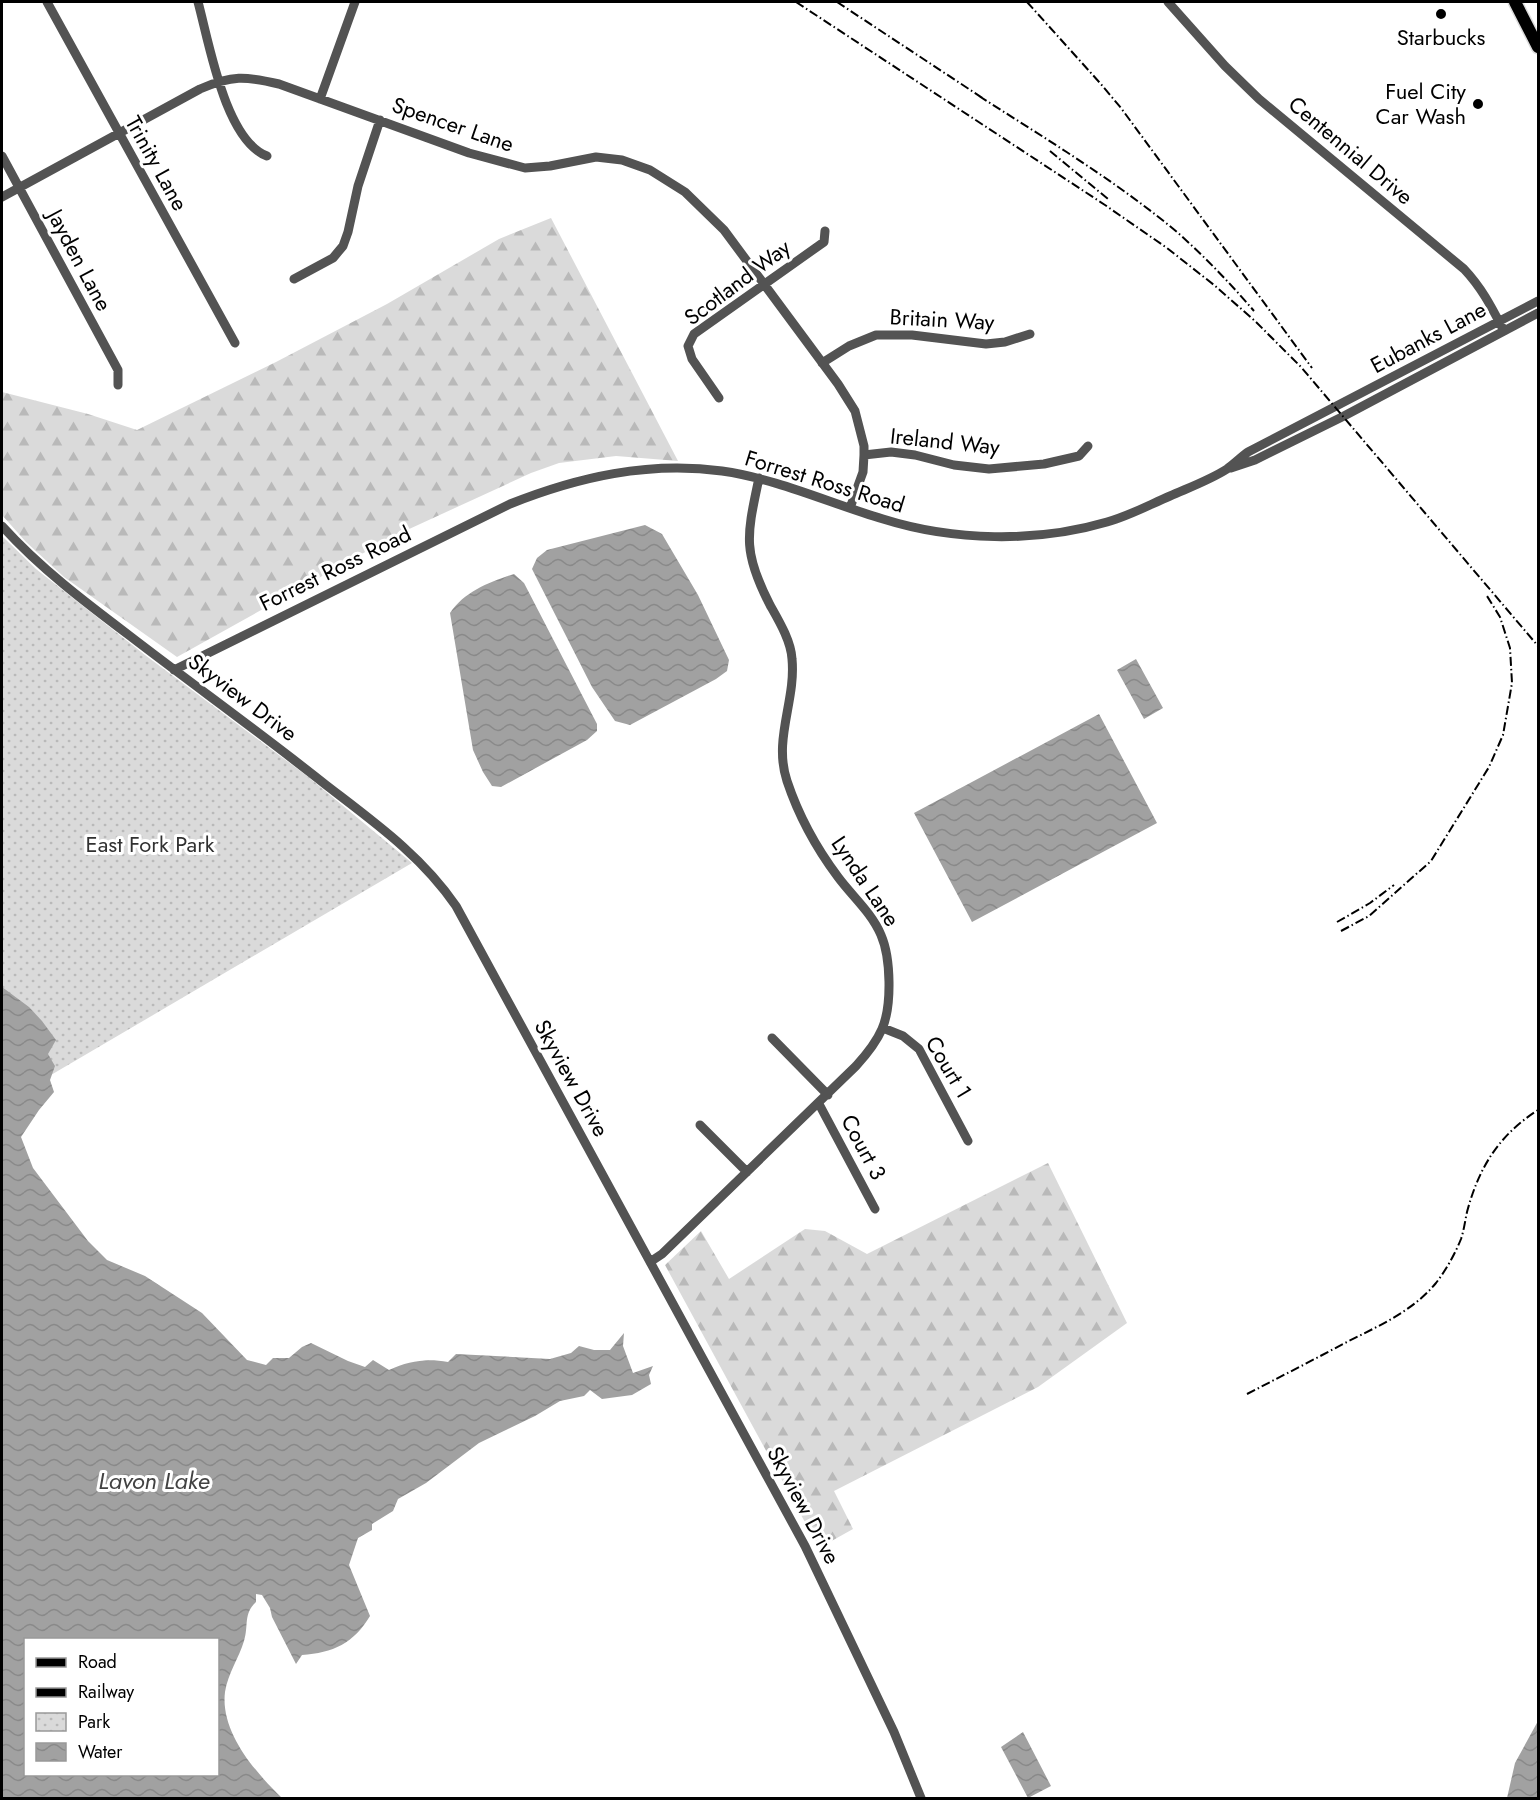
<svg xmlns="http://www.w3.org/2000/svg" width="1540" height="1800" viewBox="0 0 1540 1800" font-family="Jost,sans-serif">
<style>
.forest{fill:url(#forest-firs)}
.park{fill:url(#park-dots)}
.water{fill:url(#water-waves);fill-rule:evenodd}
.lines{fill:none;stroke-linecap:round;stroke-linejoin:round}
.major-casing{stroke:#dbdbdb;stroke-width:15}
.minor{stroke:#535353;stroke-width:9}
.major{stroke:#000;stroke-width:12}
.rail{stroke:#000;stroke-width:2;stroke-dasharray:9 3 1.5 3;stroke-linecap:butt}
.poi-dot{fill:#000;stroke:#fff;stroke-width:2}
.labels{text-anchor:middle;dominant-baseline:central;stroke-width:6;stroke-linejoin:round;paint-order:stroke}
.poi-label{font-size:22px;fill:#000;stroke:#fff}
.street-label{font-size:22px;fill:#000;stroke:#fff}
.park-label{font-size:22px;fill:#313131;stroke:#fff}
.water-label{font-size:24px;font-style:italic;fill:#424242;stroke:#fff}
</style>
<defs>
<pattern id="forest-firs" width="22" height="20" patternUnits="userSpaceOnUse" patternTransform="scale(1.5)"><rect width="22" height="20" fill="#dadada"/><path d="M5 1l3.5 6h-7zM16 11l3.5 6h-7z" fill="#b9b9b9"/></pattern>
<pattern id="park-dots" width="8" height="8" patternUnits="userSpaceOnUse" patternTransform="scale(1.5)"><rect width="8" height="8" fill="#dadada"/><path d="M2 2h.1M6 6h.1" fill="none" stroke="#b9b9b9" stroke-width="1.8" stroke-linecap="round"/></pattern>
<pattern id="water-waves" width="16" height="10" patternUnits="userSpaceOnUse" patternTransform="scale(1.5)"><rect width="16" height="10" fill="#a1a1a1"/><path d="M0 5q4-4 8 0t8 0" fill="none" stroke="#898989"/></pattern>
</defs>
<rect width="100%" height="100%" fill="#fff"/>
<path class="forest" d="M551,218l127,243 -62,-5 -57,7 -28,10 -137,63 -217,121 -113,-80 -38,-35 -24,-27v-123l86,22 49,16 139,-68 111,-58 112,-65z
M1048,1163l79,160 -89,64 -204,104 19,38 -34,19 -154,-283 36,-34 28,48 76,-50 20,2 42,23z"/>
<path class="park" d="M2,536l34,33 109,86 162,121 105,87 -390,229 -20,-1z"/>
<path class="water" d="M645,525l17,9 36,61 31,65 -2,11 -11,8 -86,46 -15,-4 -23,-34 -60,-118 5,-11 10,-8z
M514,574l10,9 73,141v7l-10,9 -86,47 -9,-1 -9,-14 -10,-22 -23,-137c15,-22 40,-31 64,-39z
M1136,659l27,49 -19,11 -27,-49z
M1099,714l58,109 -185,99 -58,-109z
M2,987l27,20 13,14 14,19 -8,14 7,12 -5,14 4,12 -15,18 -18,27 12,31 55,73 19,19 38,16 57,37 45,47 19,5 7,-7h16l13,-11 9,-4 37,18 17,6 8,-7 16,10c20,-9 37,-12 59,-8l8,-8 94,5 21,-6 8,-7 15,4h16l14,-17 -1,13 10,27 20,-7 -4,9 2,9 -19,11 -30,4 -12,-9 -6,6 -24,5 -25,15 -56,27 -53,40 -28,16 -5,12 -21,13v6l-14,8 -9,27 21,51c-16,27 -37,37 -68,39l-6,9 -24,-47 -2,-9 -8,-13 -6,-1v8c-13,12 -7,23 -12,39 -5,17 -16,32 -19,51 -5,40 31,81 57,106h-280zM26,1640h192v134h-192z
M1538,1721v77h-31l8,-35z
M1023,1732l28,54 -23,12 -27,-51z"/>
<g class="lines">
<g class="major-casing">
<path id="major" d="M1515,2l23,45"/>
</g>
<path class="minor" d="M47,2l188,341
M198,2c11,40 27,138 69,154
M1168,2l57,64 34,33 205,170c18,19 28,39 40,62
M320,99l35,-97
M2,156l116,214v15
M2,197l198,-108c32,-14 45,-13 79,-5l190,69 56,15 25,-2 46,-9 26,3 28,10 35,22 39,38 114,154 17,27 9,35v9l-1,17 -13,36
M294,279l39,-21 10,-12 5,-14 10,-46 22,-66
M822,363l27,-17 27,-11h36l74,9 19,-2 25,-8
M719,398l-27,-39 -4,-13 6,-12 130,-92 1,-11
M864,455l27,-3 24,3 39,10 35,4 55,-5 35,-8 9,-10
M1231,468l24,-8 89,-44 194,-103
M2,526c38,42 83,76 128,110 65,50 132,98 196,149 48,37 96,71 130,121l349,640 89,186 27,66
M174,670l336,-166c68,-27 138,-43 212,-33 56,8 107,32 161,48 70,22 153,24 224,3 22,-6 42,-17 63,-26 18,-8 40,-16 57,-27 7,-5 14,-12 21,-17l290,-151
M883,1028l20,8 16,13 49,92
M772,1038l56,57
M819,1104l56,105
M700,1125l47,47
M650,1262l12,-8 194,-188c10,-11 20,-23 26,-37 10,-23 9,-71 -1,-94 -9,-22 -29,-39 -43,-58 -21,-28 -40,-63 -51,-96 -14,-42 9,-80 5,-122 -1,-18 -13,-38 -22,-54 -28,-54 -23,-70 -11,-127"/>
<use href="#major" class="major"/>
<path class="rail" d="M796,2l309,203 62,43 47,37 41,36 46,46 237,279
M837,2l147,97
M1027,2l73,81 21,25 191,260
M979,96c67,43 137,85 198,136 28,25 53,51 77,79
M1050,151l58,48
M1337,922l33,-19 24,-18
M1341,931l28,-15 62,-55 58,-94 14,-32 9,-52 -2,-35 -10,-31 -13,-21
M1247,1394c33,-17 66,-34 98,-51 33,-17 67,-31 91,-60 10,-13 19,-29 25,-44 3,-9 4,-18 6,-27 12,-45 32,-77 71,-102"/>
</g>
<g class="poi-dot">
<circle cx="1441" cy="14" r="6"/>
<circle cx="1478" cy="104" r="6"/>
</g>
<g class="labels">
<g class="poi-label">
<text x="1441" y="37">Starbucks</text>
<text x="1466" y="91" text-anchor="end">Fuel City<tspan x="1466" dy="25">Car Wash</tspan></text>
</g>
<g class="street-label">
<text transform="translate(453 124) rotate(19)">Spencer Lane</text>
<text transform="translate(1351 150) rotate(40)">Centennial Drive</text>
<text transform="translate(157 163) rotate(61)">Trinity Lane</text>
<text transform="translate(80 260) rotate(62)">Jayden Lane</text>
<text transform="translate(737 282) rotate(-37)">Scotland Way</text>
<text transform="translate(942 319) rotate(3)">Britain Way</text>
<text transform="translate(1428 337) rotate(-28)">Eubanks Lane</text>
<text transform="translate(945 441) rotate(6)">Ireland Way</text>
<text transform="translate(825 481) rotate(17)">Forrest Ross Road</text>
<text transform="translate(335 568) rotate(-26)">Forrest Ross Road</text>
<text transform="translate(243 697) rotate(37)">Skyview Drive</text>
<text transform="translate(866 881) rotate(56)">Lynda Lane</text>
<text transform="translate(949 1067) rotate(59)">Court 1</text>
<text transform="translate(572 1078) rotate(61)">Skyview Drive</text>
<text transform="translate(864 1147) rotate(62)">Court 3</text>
<text transform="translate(804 1505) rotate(62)">Skyview Drive</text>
</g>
<g class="park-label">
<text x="150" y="844">East Fork Park</text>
</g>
<g class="water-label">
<text x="154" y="1480">Lavon Lake</text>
</g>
</g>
<rect width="1540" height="1800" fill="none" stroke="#000000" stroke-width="6"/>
<rect x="24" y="1638" width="195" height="138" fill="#ffffff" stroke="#999999" stroke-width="1.5"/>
<rect x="36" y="1658" width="30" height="9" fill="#000000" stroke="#999999" stroke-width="1.5"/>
<text x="78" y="1668" font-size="18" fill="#000000">Road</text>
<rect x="36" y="1688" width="30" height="9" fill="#000000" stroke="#999999" stroke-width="1.5"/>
<text x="78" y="1698" font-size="18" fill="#000000">Railway</text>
<rect x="36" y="1713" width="30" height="18" fill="url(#park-dots)" stroke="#999999" stroke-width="1.5"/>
<text x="78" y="1728" font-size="18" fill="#000000">Park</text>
<rect x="36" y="1743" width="30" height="18" fill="url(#water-waves)" stroke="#999999" stroke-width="1.5"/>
<text x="78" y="1758" font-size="18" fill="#000000">Water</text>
</svg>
